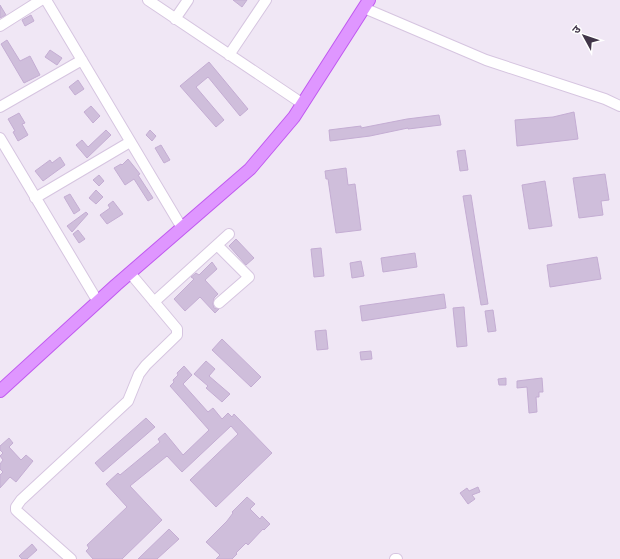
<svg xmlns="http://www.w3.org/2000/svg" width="620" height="559" viewBox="0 0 620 559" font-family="Inter,'Noto Sans Devanagari',sans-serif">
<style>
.building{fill:#cfbedb;stroke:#c4add3}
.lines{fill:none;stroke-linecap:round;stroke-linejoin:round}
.minor-casing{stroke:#d6c5e0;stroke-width:12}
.major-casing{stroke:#c05af0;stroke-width:14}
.minor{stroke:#fff;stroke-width:10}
.major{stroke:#df96ff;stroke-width:12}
</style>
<rect width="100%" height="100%" fill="#f0e7f5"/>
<path class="building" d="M233,0h14l-5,7z
M0,5l6,10 -6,3z
M31,15l3,6 -9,5 -3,-6z
M7,40l13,21 10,-5 10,19 -16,8 -23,-39z
M50,50l12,8 -5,7 -12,-8z
M209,62l39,47 -8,7 -32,-39 -12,10 28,33 -8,7 -36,-41z
M78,80l6,9 -9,6 -6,-8z
M91,106l9,10 -7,7 -9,-11z
M574,112l4,27 -61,7 -2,-26 38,-3z
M19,113l6,10 -3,1 6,11 -10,6 -5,-9 2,-1 -7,-12z
M439,115l2,10 -33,4v-1l-38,8 -40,5 -1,-11 32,-4v2l46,-9z
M106,130l5,5 -24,23 -11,-13 6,-5 6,7z
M150,130l6,6 -4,5 -6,-6z
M161,145l9,15 -6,3 -9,-15z
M465,150l3,20 -8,1 -3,-20z
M60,157l5,8 -22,16 -8,-10 15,-11 2,3z
M128,159l12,15 -2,1 15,23 -5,3 -14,-22 -9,6 -11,-17 7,-4 1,1z
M346,168l2,17 7,-1 6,46 -25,3 -8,-54h-2l-1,-8z
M605,174l4,26 -8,1 2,14 -24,3 -6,-40z
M99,175l5,6 -5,5 -6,-6z
M545,181l7,45 -23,3 -7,-44z
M96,190l7,7 -7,7 -7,-6z
M70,194l10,16 -6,4 -10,-17z
M471,195l17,109 -7,1 -18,-109z
M113,201l10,13 -16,10 -7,-9 10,-7 -2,-3z
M86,212l2,2 -16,18 -5,-6z
M78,230l7,9 -6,4 -6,-9z
M236,239l18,19 -8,7 -17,-19z
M321,248l3,28 -10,1 -3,-28z
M415,253l2,14 -34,5 -2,-14z
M597,257l4,22 -51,8 -3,-22z
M361,261l3,15 -12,2 -2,-15z
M212,262l5,7 -12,11 13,14 -4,4 -1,6 1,4 5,1 -4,4 -15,-16 -15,14 -11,-12 20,-20 -3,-2 5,-4 3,2z
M444,294l2,14 -84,13 -2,-15z
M464,307l3,39 -10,1 -4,-39z
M493,310l3,21 -8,1 -3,-21z
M326,330l2,19 -11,1 -2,-19z
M222,339l39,38 -10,10 -39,-37z
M371,351l1,8 -11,1 -1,-8z
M206,361l9,8 -6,7 21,18 -8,8 -16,-14 2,-2 -14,-12z
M184,366l8,9 -9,9 25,28 5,-4 9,11 6,-6 4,4 2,-3 38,39 -56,54 -26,-27 48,-46 -7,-8 -49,46 -15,-16 -37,30 32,34 -40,39h-29l-7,-8 3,-3 -2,-3 40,-38 -21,-23 12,-11 2,2 40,-33 -2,-3 7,-6 18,22 26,-25 -39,-44 4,-4 -1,-2 5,-5 -1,-2z
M506,378v7h-7l-1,-6z
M542,378l1,14h-4v5h-3l1,15 -8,1 -2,-26 -10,1v-7z
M146,418l9,9 -52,45 -8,-9z
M9,438l4,5 -4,4 12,13 5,-5 7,6 -17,21 -6,-5 -10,11v-13l3,-3 -3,-3v-5l3,-4 -3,-4 3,-3 -3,-3v-4z
M478,487l2,5 -8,3 3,4 -7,5 -8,-11 7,-5 2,3z
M247,497l8,7 -5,5 10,10 2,-3 8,8 -6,6 -1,-1 -15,16 -2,-2 -10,10 1,1 -5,5h-16l4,-4 -14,-13 21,-21 6,-8 -1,-1z
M169,529l10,10 -22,20h-19z
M32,544l5,6 -10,9h-5l-3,-3z"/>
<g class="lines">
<g class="minor-casing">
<path id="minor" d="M46,0l136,228
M148,0l155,104
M364,8l122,52 119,39 15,7
M175,19l13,-19
M0,26l41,-26
M229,55l37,-55
M0,107l82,-47
M0,138l98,164
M35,198l95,-56
M217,245l32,32 -30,26
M154,302l75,-68
M71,559l-53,-47 -2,-2v-3l5,-7 107,-99 11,-27 7,-9 31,-30v-6l-47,-56
M395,559h2"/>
</g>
<g class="major-casing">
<path id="major" d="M0,391l116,-106 134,-116 44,-52 75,-117"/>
</g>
<use href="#minor" class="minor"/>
<use href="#major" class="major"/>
</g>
<g transform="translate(584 36) rotate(310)" stroke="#ffffff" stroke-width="3" paint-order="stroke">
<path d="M0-3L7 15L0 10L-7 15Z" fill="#413549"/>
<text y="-6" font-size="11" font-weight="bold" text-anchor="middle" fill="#413549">उ</text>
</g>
</svg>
